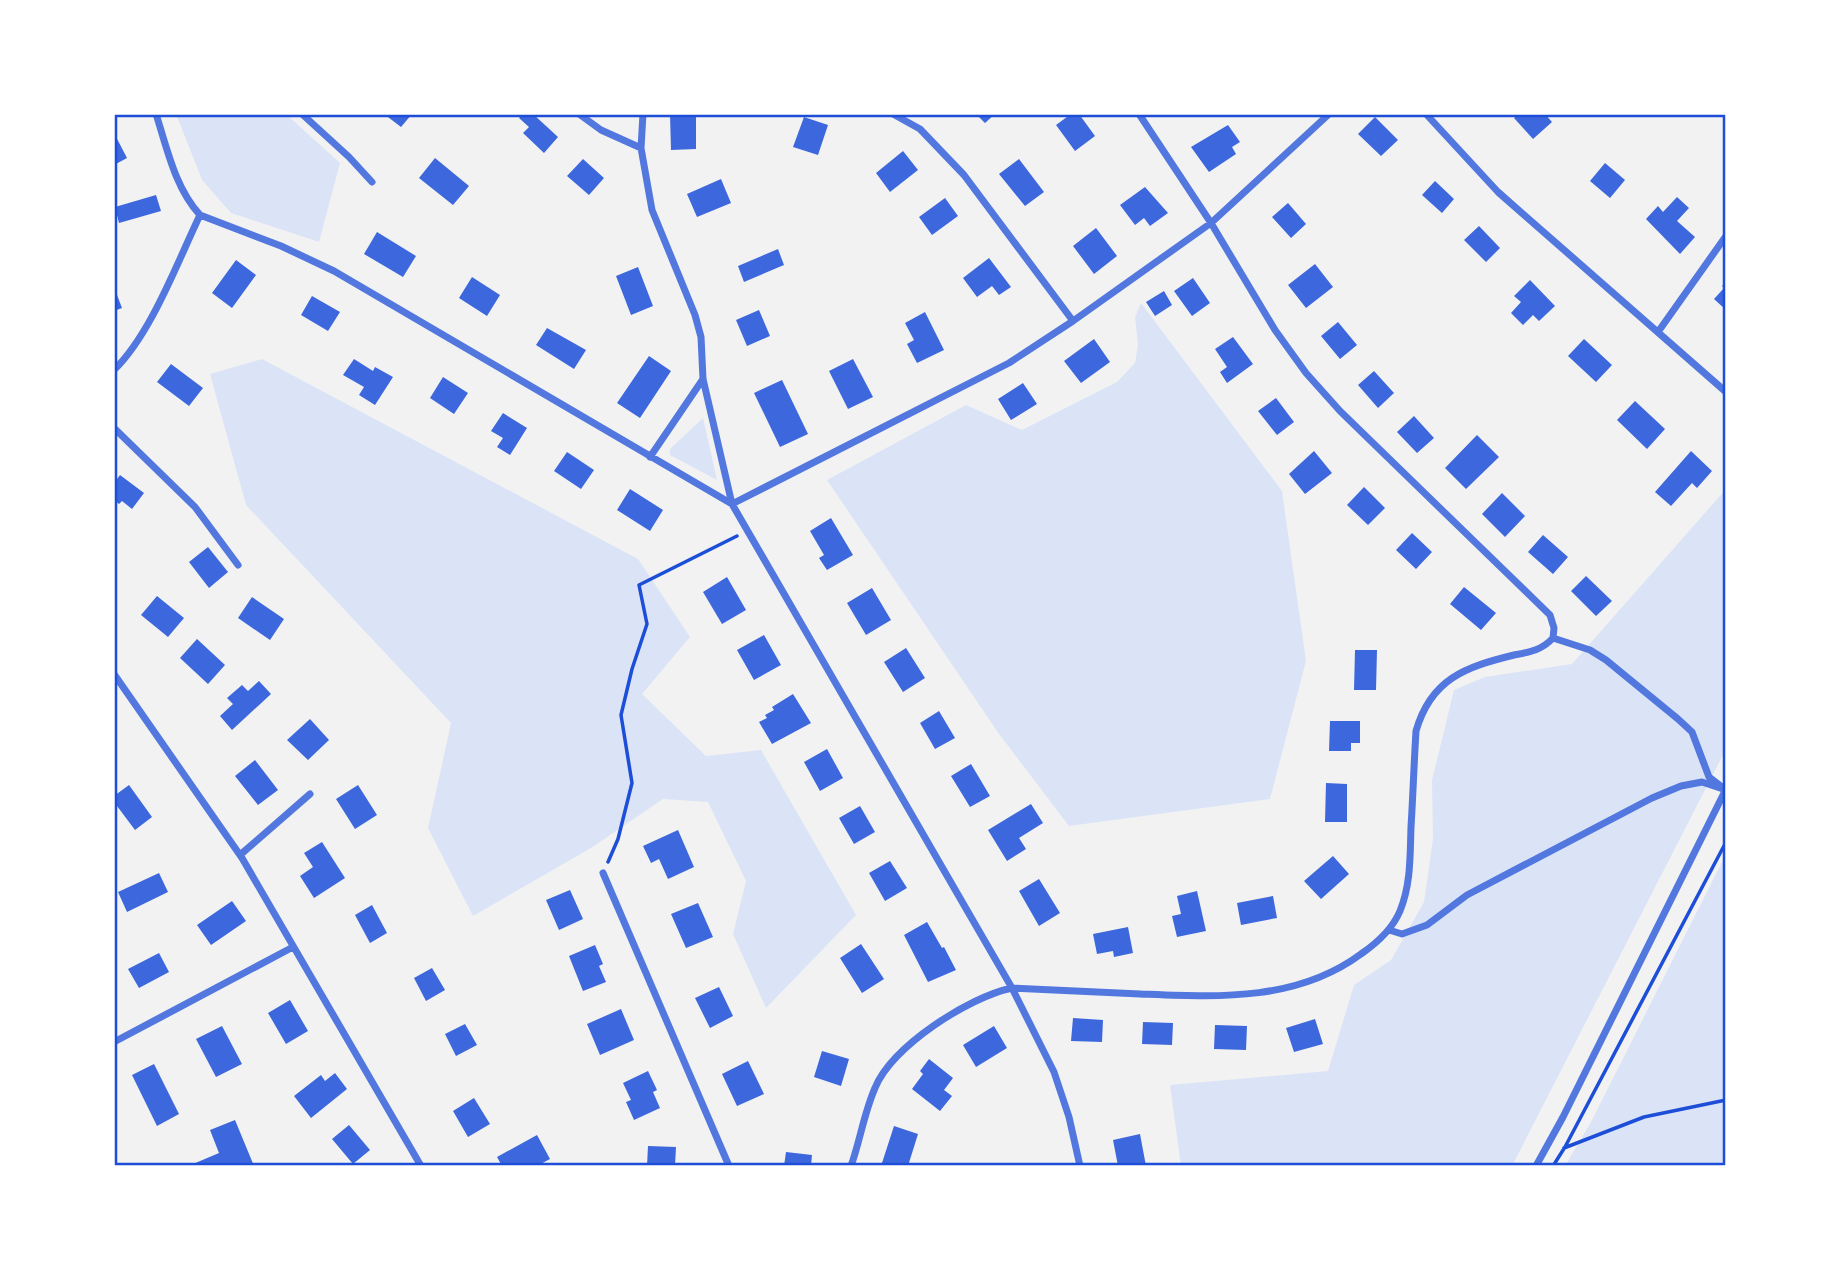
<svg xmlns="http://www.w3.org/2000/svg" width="1840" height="1280" viewBox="0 0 1840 1280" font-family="'Work Sans',sans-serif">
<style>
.green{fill:#dbe4f7}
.building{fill:#3d67dc}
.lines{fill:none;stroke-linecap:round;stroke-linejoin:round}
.path{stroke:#1d4ed8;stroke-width:3.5}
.minor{stroke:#5277de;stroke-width:7}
.neatline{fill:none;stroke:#1d4ed8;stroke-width:2.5}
</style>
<rect width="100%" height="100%" fill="#f2f2f2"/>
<path class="green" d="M176,114h110l54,49 -21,79 -88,-29 -29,-33z
M1141,303l141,188 24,170 -36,138 -201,27 -70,-92 -172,-254 139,-75 56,25 95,-48 18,-19 3,-18 -3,-28z
M262,359l376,200 52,78 -48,57 64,62 55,-6 95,165 -90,93 -33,-74 13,-53 -38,-79 -45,-3 -72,49 -118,68 -45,-88 23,-105 -205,-218 -36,-131z
M703,418l14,62 -47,-25v-6z
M1726,489v260l-214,417h-331l-11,-81 158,-14 26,-86 37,-25 33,-58 9,-63 -1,-59 22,-90 31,-13 87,-13z
M1726,854v312h-161l26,-44z"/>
<path class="building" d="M384,114h28l-11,13z
M523,114h10l25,23 -14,16 -21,-20 6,-6 -10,-9z
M670,114h26v35l-25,1z
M976,114h19l-10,9z
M1071,114h8l16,22 -20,15 -19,-26z
M1519,114h26l7,8 -19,17 -19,-21z
M804,117l24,8 -10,30 -25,-8z
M1375,117l23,23 -17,16 -23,-22z
M1228,125l12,17 -8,5 4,7 -27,18 -18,-25z
M114,133l13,25 -13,7z
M903,151l15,19 -28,22 -14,-19z
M435,158l34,28 -16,19 -34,-27z
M583,159l21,19 -15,17 -22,-19z
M1019,159l25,33 -19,14 -26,-32z
M1605,163l20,17 -15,18 -20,-17z
M721,179l10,24 -34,14 -10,-23z
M1435,181l19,18 -12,14 -20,-18z
M1145,187l23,26 -18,13 -6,-8 -9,7 -15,-20z
M156,195l5,16 -42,12 -4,-16z
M1677,197l12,11 -12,13 18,16 -15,17 -34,-35 12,-13 5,6z
M945,198l13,18 -26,19 -13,-18z
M1288,203l18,21 -15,14 -19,-21z
M1479,226l21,22 -14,14 -22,-22z
M1096,228l21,28 -23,18 -21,-28z
M377,232l39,24 -13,21 -39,-23z
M778,249l6,16 -40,17 -6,-16z
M989,258l22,29 -12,8 -7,-9 -15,11 -14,-19z
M236,260l20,15 -24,33 -20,-15z
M1315,264l18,23 -27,21 -18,-23z
M638,267l15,39 -22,9 -15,-39z
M472,277l28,18 -13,21 -28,-18z
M1193,278l17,25 -18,13 -18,-25z
M1530,280l25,26 -16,15 -6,-6 -10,10 -12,-12 10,-11 -7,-6z
M1726,282v28l-12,-11 10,-11 -2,-2z
M114,287l8,21 -8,3z
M1164,291l8,14 -17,11 -9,-14z
M312,296l28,16 -12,19 -27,-16z
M759,310l11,26 -23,10 -11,-26z
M925,312l19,38 -27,13 -10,-19 7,-4 -9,-17z
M1338,322l19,23 -17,14 -19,-23z
M547,328l39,22 -12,19 -38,-24z
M1233,337l20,27 -26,19 -7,-11 7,-5 -12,-18z
M1094,339l16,23 -29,21 -17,-22z
M1584,339l28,26 -16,17 -28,-26z
M649,356l22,15 -31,47 -23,-15z
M354,359l19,12 2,-4 18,10 -18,28 -16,-10 5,-8 -21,-12z
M853,359l20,38 -25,12 -19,-38z
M171,364l32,24 -14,18 -32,-24z
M1374,371l20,22 -16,15 -20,-23z
M443,377l25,16 -14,21 -24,-16z
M782,380l26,54 -28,13 -26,-54z
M1023,383l14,21 -26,16 -13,-21z
M1276,398l18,24 -17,13 -19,-24z
M1635,401l30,28 -18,20 -30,-29z
M503,413l24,15 -17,27 -13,-8 6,-9 -12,-7z
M1414,416l20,22 -17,15 -20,-21z
M1477,435l22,22 -33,32 -21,-21z
M1314,451l18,22 -27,21 -16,-20z
M1691,451l21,20 -15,17 -5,-5 -21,23 -16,-14z
M567,452l27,18 -13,19 -27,-18z
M120,475l24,18 -12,16 -10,-8 -3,3 -5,-4v-17z
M1364,487l21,21 -17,17 -21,-20z
M630,489l33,21 -13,21 -33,-21z
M1502,493l23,23 -20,21 -23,-23z
M831,518l22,37 -26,15 -8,-12 5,-3 -14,-24z
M1412,533l20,19 -16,17 -20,-19z
M1543,535l25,22 -15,17 -25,-22z
M208,547l20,25 -19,16 -20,-26z
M1586,576l26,25 -16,15 -25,-25z
M727,577l19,33 -24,14 -19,-32z
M1464,587l32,26 -15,17 -31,-26z
M872,588l19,32 -25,15 -19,-32z
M157,596l27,22 -16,19 -27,-22z
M252,597l32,22 -14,21 -32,-22z
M764,635l17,30 -27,15 -17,-30z
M197,639l28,26 -17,19 -28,-26z
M906,648l19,30 -22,14 -19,-30z
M1355,650h22l-1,40h-22z
M259,681l12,13 -39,36 -12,-14 13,-12 -6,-6 15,-13 6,6z
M793,694l18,29 -39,21 -13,-22 8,-4 -2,-3 9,-5 -2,-3z
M939,711l16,27 -20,11 -15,-26z
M310,719l19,21 -21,20 -21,-20z
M1330,721h30v22h-9v8h-22z
M827,749l16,29 -23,13 -16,-29z
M255,760l23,30 -20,15 -23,-29z
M971,764l19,32 -20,11 -19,-31z
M1326,783l21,1v38h-22z
M129,785l23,32 -17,13 -21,-28v-6z
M358,785l19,30 -22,14 -19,-30z
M1031,804l12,19 -24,15 7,11 -19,12 -19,-31z
M860,806l15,26 -21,12 -15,-26z
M678,830l16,37 -26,12 -9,-20 -8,4 -8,-17z
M322,842l23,36 -31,20 -14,-22 13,-9 -9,-14z
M1333,856l16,18 -28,25 -17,-18z
M890,861l17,27 -22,13 -16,-28z
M159,873l9,19 -41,20 -9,-20z
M1039,879l21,34 -21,13 -20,-35z
M570,890l13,29 -24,11 -13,-30z
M1197,891l9,40 -29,6 -5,-21 9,-2 -4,-18z
M1273,896l4,22 -36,7 -4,-22z
M232,901l14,20 -35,24 -14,-20z
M698,903l15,34 -27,11 -15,-34z
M372,905l15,28 -17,10 -15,-28z
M927,922l15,26 2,-1 12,23 -28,12 -24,-47z
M1128,927l5,26 -19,4 -1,-6 -16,3 -4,-20z
M861,944l23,35 -22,14 -22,-35z
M595,945l8,19 -4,2 7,16 -23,9 -14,-35z
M159,953l10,19 -30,16 -11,-19z
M432,968l13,22 -19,11 -12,-23z
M719,987l14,29 -23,12 -15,-30z
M290,1000l18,31 -22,13 -18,-31z
M621,1009l13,31 -34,15 -13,-31z
M1073,1018l30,2 -1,22 -31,-1z
M1315,1019l8,25 -29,8 -8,-24z
M1143,1022l30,1 -1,22 -30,-1z
M465,1024l12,21 -21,11 -11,-22z
M1215,1025l32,1 -1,24 -32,-1z
M222,1026l20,38 -26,13 -20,-38z
M994,1026l13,22 -31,19 -13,-22z
M822,1051l27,8 -8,27 -27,-9z
M929,1059l24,19 -9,12 8,6 -12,15 -28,-22 11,-15 -3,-3z
M748,1061l16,33 -27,12 -15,-32z
M154,1064l25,50 -22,12 -25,-51z
M648,1071l9,19 -4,2 7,16 -26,12 -8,-18 5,-2 -8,-17z
M335,1073l12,16 -36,29 -17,-22 27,-21 4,6z
M474,1098l16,26 -22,13 -15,-26z
M235,1120l19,46h-60l-1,-2 26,-11 -9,-23z
M349,1125l21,25 -17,14 -21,-25z
M894,1126l24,8 -10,32h-27z
M1140,1134l6,32h-28l-5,-26z
M537,1135l13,24 -13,7h-35l-5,-9z
M648,1146l28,1 -1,19h-28z
M786,1152l26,3 -1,11h-27z"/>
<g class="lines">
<path class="path" d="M608,862l10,-23 14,-56 -11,-68 11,-46 15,-45 -8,-39 98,-49
M1564,1148l80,-31 82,-17
M1553,1166l12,-19 161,-305"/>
<path class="minor" d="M302,114l47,43 23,25
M579,114l22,16 40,18
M643,114l-2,34 11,62 43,105 6,22 2,42 29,125 280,484 42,84 15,45 11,49
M893,114l27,15 44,46 109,146
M1139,114l72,109 64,107 31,43 34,38 210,204 4,13 -1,10
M1426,114l72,78 228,200
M200,215l81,31 53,25 398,233 277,-141 64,-42 138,-98 118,-109
M1658,332l68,-96
M114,370c37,-36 63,-107 86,-155 -25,-27 -33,-67 -44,-101
M114,428l81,79 43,58
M650,457l53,-78
M1553,638l37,12 16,10 72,59 14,13 17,45 13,10
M114,674l128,184 179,308
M240,855l70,-61
M603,873l126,293
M1389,930l13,4 25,-9 40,-30 185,-97 29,-12 21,-4 24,8
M114,1042l179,-95
M114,1165l1,1
M851,1166c9,-25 13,-53 24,-78 17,-42 94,-91 137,-100 43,2 86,4 128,6 77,3 156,8 221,-40 16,-11 31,-24 39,-43 11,-27 10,-55 11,-84 2,-32 3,-64 5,-96 15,-52 49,-64 98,-76 16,-3 28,-5 39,-17
M1536,1166l27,-49 163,-328"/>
</g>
<rect width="1840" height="1280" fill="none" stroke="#ffffff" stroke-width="231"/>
<rect x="116" y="116" width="1608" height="1048" class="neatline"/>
</svg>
